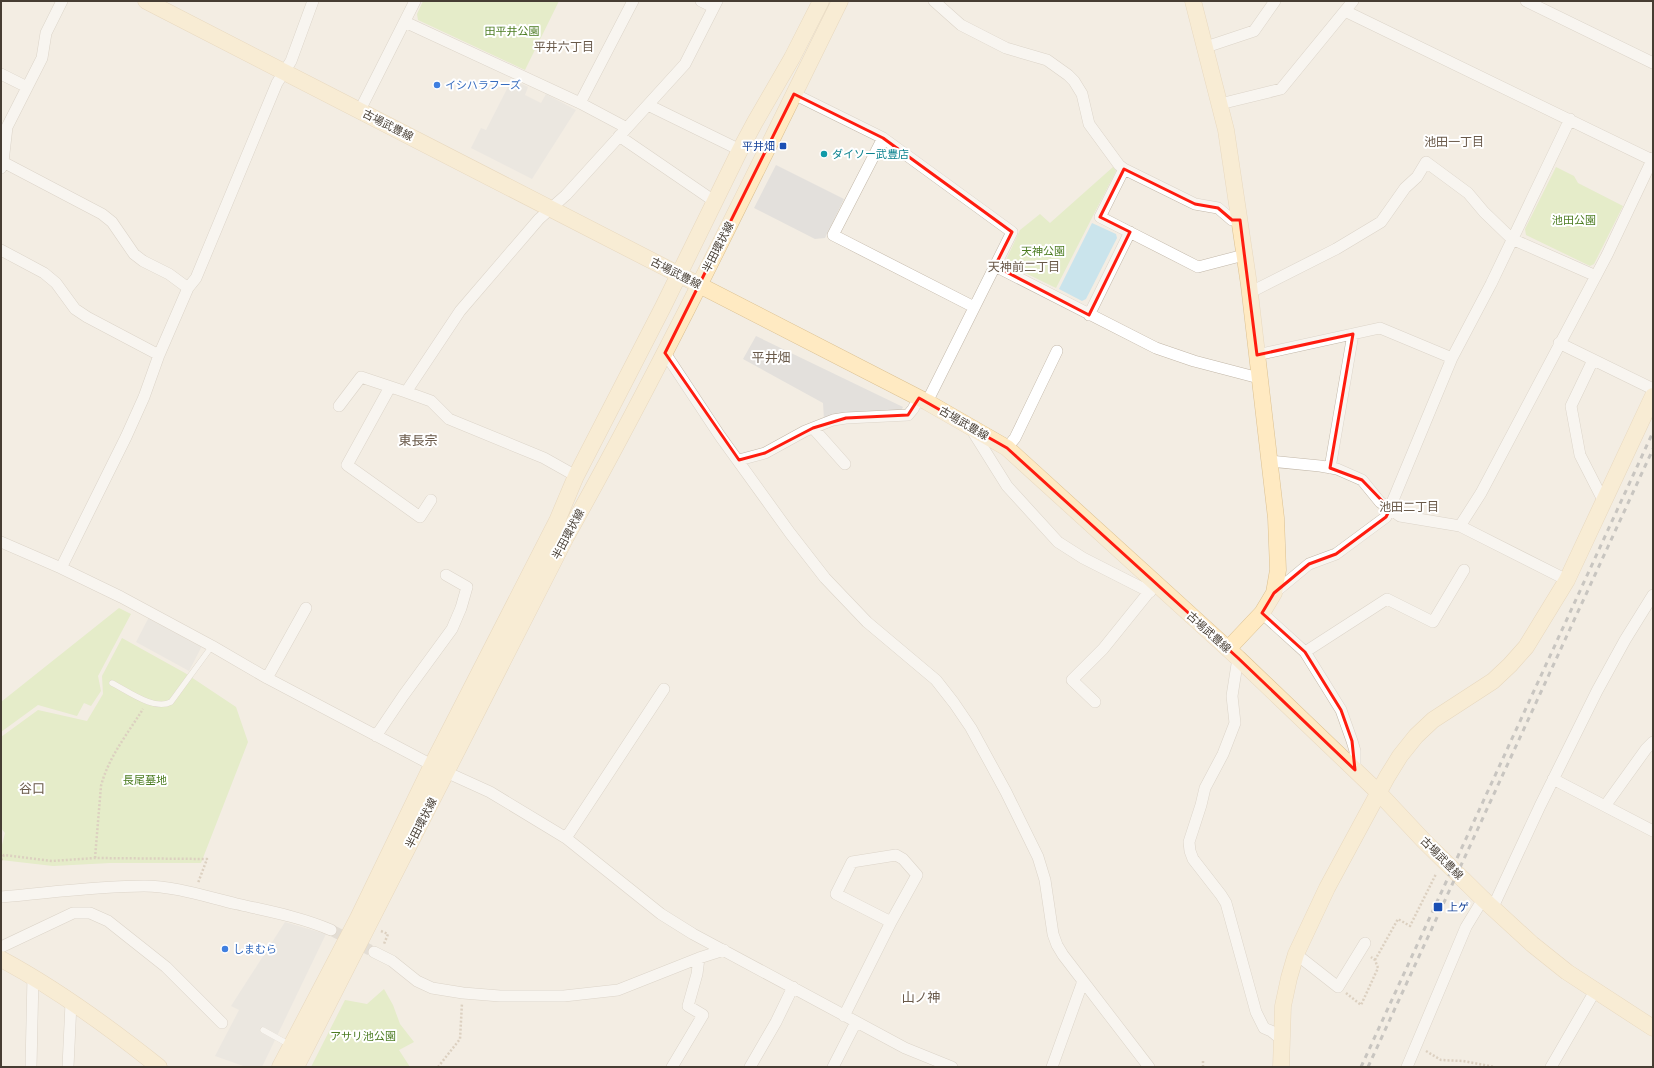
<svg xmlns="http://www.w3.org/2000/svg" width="1654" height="1068" viewBox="0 0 1654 1068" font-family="'Titillium Web','Noto Sans JP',sans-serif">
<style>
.green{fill:#d4eba8}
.parking{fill:#e3e0dc}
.water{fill:#9ad9f6}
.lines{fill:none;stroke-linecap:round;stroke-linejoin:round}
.street-tunnel{stroke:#d0cac0;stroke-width:11;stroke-dasharray:11 5.5;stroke-linecap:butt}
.lane-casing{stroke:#c2b7a8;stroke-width:6}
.street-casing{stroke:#c2b7a8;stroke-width:12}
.secondary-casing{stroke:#dbc091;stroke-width:17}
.path{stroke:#c2ae95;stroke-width:2.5;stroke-dasharray:2 2;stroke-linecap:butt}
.lane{stroke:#fff;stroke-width:5.5}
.street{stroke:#fff;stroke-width:11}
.secondary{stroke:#ffeac2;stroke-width:16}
.rail{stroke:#949494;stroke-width:3;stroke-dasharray:5 5;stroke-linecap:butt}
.marked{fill:none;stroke:#ff1c0f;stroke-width:3;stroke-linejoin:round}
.shop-dot{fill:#3f7fe0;stroke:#fff;stroke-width:1.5}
.transit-dot{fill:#1a4fb4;stroke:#fff;stroke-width:1.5}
.culture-dot{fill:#0f9aa8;stroke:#fff;stroke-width:1.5}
.labels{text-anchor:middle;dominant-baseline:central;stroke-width:4;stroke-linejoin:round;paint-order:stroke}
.park-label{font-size:11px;fill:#4c7c22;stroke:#fff}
.shop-label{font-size:11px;fill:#366cbe;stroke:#fff;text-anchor:start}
.street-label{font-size:11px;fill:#463d33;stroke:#fff}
.transit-label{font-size:11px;fill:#164399;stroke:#fff;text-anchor:end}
.culture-label{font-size:11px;fill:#0d838f;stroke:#fff;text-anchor:start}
.neighbourhood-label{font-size:12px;fill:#695949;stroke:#fff}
.quarter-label{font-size:13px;fill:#695949;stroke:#fff}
</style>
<rect width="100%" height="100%" fill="#f3ede3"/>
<path class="green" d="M423,1h136l-34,69 -107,-50 -1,-6z
M1113,167l3,4 -60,117 -47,-23 -3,-5 14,-30 20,-16 10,9z
M1556,167l18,9 4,7 45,23 -29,58 -4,2 -64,-31 -1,-6z
M119,608l12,6 -33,62 3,15 -10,15 -7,-3 -7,13 -39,-11 -37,27v-30z
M122,638l63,35 51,34 12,35 -47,121h-91l-57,3 -52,-6v-11l4,-16 -4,-5v-91l37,-27 49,11 16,-27 -1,-18z
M384,989l9,16 7,19 14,18 -15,8 11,17h-99l34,-67 22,4z"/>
<path class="parking" d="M512,79l16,8 -3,8 16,8 5,-9 30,16 -44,69 -61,-31 10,-20 5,2z
M776,165l68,34 -19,39 -10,1 -61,-31z
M756,336l147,71 -2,4 -77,8 -1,-16 -80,-44z
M149,617l53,29 -13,25 -53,-29z
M285,922l41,12 -64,133h-16l-31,-11 24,-46 -8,-4z"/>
<path class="water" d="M1092,223l24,11 1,4 -31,61 -4,2 -23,-12z"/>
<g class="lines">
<path class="street-tunnel" d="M331,930l43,22"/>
<g class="lane-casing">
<path id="lane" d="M112,683c16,8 42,28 59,19l41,-56
M263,1030l27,15"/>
</g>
<g class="street-casing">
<path id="street" d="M701,1l12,6
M934,1l27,24 45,23 41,12 21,15 6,6 8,13 7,30 30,41 5,4 71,35 23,4 14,12h8
M1526,1l127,62
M1345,11l307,149
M405,22l175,81 47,25
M1206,47l48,-16 21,-30
M1,74l26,13
M794,94l89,44 129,94 -85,170
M580,103l53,-102
M1220,104l61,-15 72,-88
M648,105l92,45
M360,110l55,-109
M619,136l95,65
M883,138l-50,97 141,72
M3,162l99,52 10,8 22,32 9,7 26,13 19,14
M1,168l2,-6 4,-35 35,-69 4,-25 16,-32
M1124,169l-24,48 98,50 46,-12
M1,250l43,23 12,10 19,26 12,8 72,38
M995,266l161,82 38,13 65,17
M1249,293l87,-44 45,-27 24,-34 12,-11 9,-15 42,31 16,19 28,27 84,37
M1089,315l41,-83
M1559,343l94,46
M665,353l55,83 70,97 35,45 42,44 69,58 18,23 17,25 35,64 32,65 7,23 8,54 4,11 6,10 86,112
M1257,355l123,-27 72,30
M1593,360l-22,46 9,49 24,47
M390,387l-43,78 73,52 11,-17
M339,406l22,-29 45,15
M970,427l37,59 51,56 25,16 67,34
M813,428l32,36
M1007,448l8,-10 42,-87
M739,460l26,-7 40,-22 28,-11 13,-2 62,-3 5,-6 6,-11
M1269,461l51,5 17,3 25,11 18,22 20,14 60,10 107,54
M1330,468l23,-134
M576,476l-32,-18 -95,-39 -18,-18 -25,-9 54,-81 79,-92 27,-24 119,-131 32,-63
M1460,526l21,-33 126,-238 46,-97
M1,542l60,26 60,29 91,49 55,32 165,87
M61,568l65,-131 18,-40 15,-42 29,-67 8,-10 81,-195 14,-22 22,-60
M1274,593l35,-29 27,-10 50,-37 66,-159 39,-74 79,-165
M1262,613l43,39 36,58 11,31 3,10v19
M1305,652l82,-53 46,23 31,-52
M1238,658l-6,38 3,27 -12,31 -18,34 -4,17 -12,37 1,9 3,8 28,36 5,8 30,109 8,16 7,3 10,8
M267,678l39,-70
M1095,702l-23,-22 31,-31 50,-62
M376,736l27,-40 49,-67 9,-21 6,-21 -21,-12
M446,772l44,20 76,46 95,76 32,20 212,114 47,19
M1553,779l100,52
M1605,806l41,-57 7,-7
M566,838l98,-149
M1,897c47,-4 95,-11 143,-11 31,0 63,11 93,18 31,7 64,13 94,26
M1493,907l47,-101 57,-115 28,-51 28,-45
M1,947l72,-34h17l18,8 58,46 56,56
M374,952l18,9 25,20 15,7 31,5 37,3h64l54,-6 81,-32 25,-8
M1296,954l42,33 27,-44
M844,1016l47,-94 26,-47 -14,-16 -7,-4 -44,7 -16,32 55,28
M31,1067l2,-91
M68,1067l3,-64
M672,1067l31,-52 -15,-9 9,-32 2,-16
M750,1067l26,-45 17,-35
M833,1067l23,-45
M1052,1067l31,-86
M1407,1067l59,-140 17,-28
M1551,1067l44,-76"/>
</g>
<g class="secondary-casing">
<path id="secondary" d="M146,1l781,401 80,46 231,210 141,135 45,48 59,58 49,45 35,28 86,56
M1193,1l33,129 23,155 27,233 2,52 -4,23 -12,20 -34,36
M1,959c56,30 108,68 158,108
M280,1067l78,-149 74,-153 125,-244 19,-45 87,-169 77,-157 15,-28 37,-64 29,-57
M296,1067l270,-530c98,-175 185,-356 274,-536
M1281,1067l2,-61 6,-28 7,-24 31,-66 60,-111 13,-21 16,-20 17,-16 60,-39 17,-16 16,-18 41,-67 86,-184"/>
</g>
<path class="path" d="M95,858l6,-72c7,-28 27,-53 42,-77
M1,860l3,-5 48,6 43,-3 112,1 -9,24
M381,931l7,3 -4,10
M1375,960l23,-41 12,7 26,-52
M1346,993l15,12 17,-37 -3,-8 -4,-3
M1426,1051l15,9 22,1 32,6
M1203,1061v6
M438,1067l22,-28 2,-36"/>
<use href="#lane" class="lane"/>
<use href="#street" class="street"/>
<use href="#secondary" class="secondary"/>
<path class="rail" d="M1361,1067l292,-635
M1368,1067l285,-618"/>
</g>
<path d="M0 0H1654V1068H0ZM794,94l89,44 129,94 -17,34 94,49 41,-83 -30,-15 24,-48 71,35 23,4 14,12h8l17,135 96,-21 -23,134 32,12 28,29 -4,8 -50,37 -27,10 -35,29 -12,20 43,39 36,58 11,31 3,29 -117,-112 -231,-210 -88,-50 -11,17 -62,3 -33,10 -48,25 -26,7 -74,-107z" fill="#f3ede3" fill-opacity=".55" fill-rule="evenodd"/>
<path class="marked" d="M794,94l89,44 129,94 -17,34 94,49 41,-83 -30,-15 24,-48 71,35 23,4 14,12h8l17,135 96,-21 -23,134 32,12 28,29 -4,8 -50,37 -27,10 -35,29 -12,20 43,39 36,58 11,31 3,29 -117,-112 -231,-210 -88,-50 -11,17 -62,3 -33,10 -48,25 -26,7 -74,-107z"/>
<g class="shop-dot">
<circle cx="437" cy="85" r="4"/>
<circle cx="225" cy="949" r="4"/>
</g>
<g class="transit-dot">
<rect x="779" y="142" width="8" height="8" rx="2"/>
<rect x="1433" y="902" width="10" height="10" rx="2"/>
</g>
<circle class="culture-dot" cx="824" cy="154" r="4"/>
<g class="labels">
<g class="park-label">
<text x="512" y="31">田平井公園</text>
<text x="1574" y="220">池田公園</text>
<text x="1043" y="251">天神公園</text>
<text x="145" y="780">長尾墓地</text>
<text x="363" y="1036">アサリ池公園</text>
</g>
<g class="shop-label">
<text x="445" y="85">イシハラフーズ</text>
<text x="233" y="949">しまむら</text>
</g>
<g class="street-label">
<text transform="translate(388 125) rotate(27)">古場武豊線</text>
<text transform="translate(718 247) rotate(-63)">半田環状線</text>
<text transform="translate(676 273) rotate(27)">古場武豊線</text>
<text transform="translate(964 423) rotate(30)">古場武豊線</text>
<text transform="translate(568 534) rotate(-62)">半田環状線</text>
<text transform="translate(1209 632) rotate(42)">古場武豊線</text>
<text transform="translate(421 823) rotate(-63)">半田環状線</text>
<text transform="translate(1442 858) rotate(45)">古場武豊線</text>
</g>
<g class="transit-label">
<text x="775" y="146">平井畑</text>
<text x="1447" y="907" text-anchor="start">上ゲ</text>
</g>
<g class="culture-label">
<text x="832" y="154">ダイソー武豊店</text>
</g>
<g class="neighbourhood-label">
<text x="564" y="46">平井六丁目</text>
<text x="1454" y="141">池田一丁目</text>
<text x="1024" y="266">天神前二丁目</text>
<text x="1409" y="506">池田二丁目</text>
</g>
<g class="quarter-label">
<text x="771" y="357">平井畑</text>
<text x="418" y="440">東長宗</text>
<text x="32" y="788">谷口</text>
<text x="921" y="997">山ノ神</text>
</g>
</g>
<rect width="1654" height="1068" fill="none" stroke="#463d33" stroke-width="4"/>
</svg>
